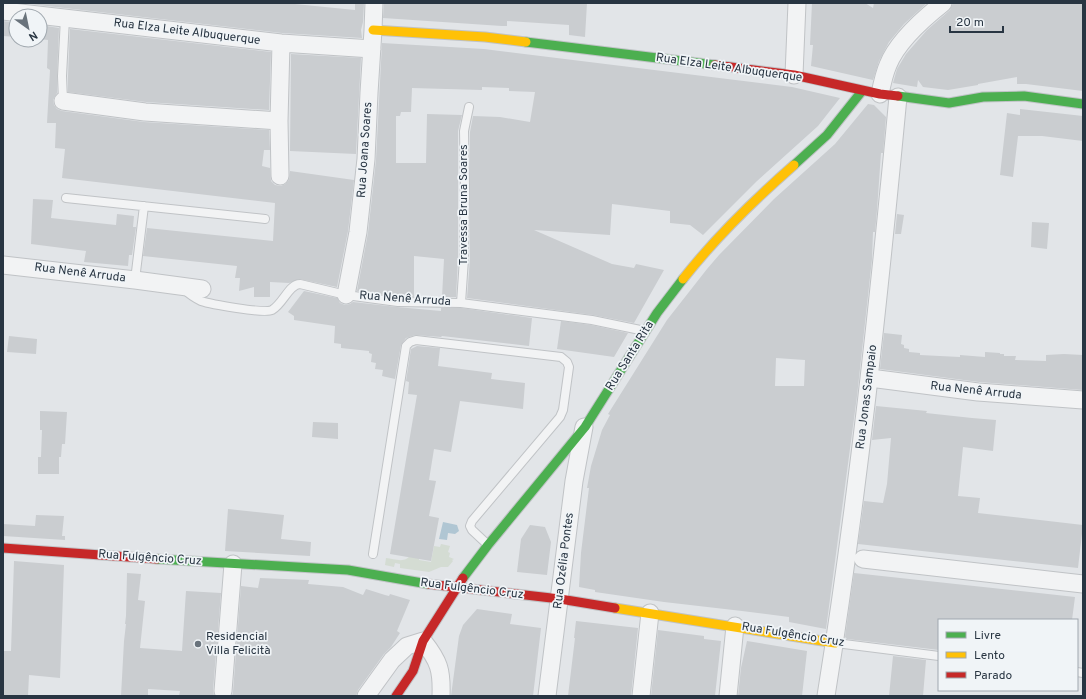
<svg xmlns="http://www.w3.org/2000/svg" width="1086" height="699" viewBox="0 0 1086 699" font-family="Overpass,sans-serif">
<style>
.green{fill:#d4dcd3}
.water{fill:#b0c6d3}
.building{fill:#cacdd0;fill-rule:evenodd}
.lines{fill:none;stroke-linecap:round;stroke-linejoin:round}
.lane-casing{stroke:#c0c3c6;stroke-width:10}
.street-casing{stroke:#c0c3c6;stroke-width:19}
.fast-casing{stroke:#c0c3c6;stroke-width:11}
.slow-casing{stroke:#c0c3c6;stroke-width:11}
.jam-casing{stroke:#c0c3c6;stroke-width:11}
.lane{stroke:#f2f3f4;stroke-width:8}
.street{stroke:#f2f3f4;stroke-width:17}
.fast{stroke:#4caf50;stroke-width:9}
.slow{stroke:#ffc107;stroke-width:9}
.jam{stroke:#c62828;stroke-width:9}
.poi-dot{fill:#69737c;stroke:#f0f4f7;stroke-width:1.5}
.labels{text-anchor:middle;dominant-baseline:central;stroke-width:3.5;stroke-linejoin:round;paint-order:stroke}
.street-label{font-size:12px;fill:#283542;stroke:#f0f4f7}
.poi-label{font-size:12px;fill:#283542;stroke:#f0f4f7;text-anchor:start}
</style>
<rect width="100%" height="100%" fill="#e2e5e8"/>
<path class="green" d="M441,544l9,2 -2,6 2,1 -1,4 5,2 -2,1 1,1 -5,6h-7l-12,5 -29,-4v-4l-5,-1 -1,4 -9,-2 1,-7c9,1 20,6 25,-4l8,-1v7l12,2 3,-16 6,1z"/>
<path class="water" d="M443,522l14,3 2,6 -4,3 -7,-1 -1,7 -8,-1z"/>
<path class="building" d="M21,3h264l70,7v-7h9l-1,19 -2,8 1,8 -80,-5z
M384,3h203l-2,34 -16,-2v-10l-62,-4v5h-5l-119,-8z
M812,3h53l8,5 1,-5h53l-23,21 -15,18 -10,19 -6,19 -62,-14 2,-21h-3z
M953,3h130v88l-57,-7h-9v-7l-39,7v1l-30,5 -25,-3 -5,-7 -1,7 -24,-4 4,-14 9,-15 21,-24 23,-20z
M3,21l13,2v14l-13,-1z
M40,25l19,3 -2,48v17l-4,7 1,5 3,4 5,2 82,11 125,8 1,20h-6l-2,16 8,2 1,13 4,4 6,1 4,-2 4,-4 1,-9 64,9 -6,51 -11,56 -38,-8 -10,4 -19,-1v15h-16v-10l-15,4 1,-13h-5l2,-12 -94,-10 4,-28 126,13 2,-38 -213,-25 3,-29 -10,-1 1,-25h-9l3,-53 -3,-2 1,-28 -8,-1z
M70,29l201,23 -2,58 -123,-8 -78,-10v-16z
M382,43l102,6 308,38 48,11 -22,28 -61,55 -54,54 -13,-10 -20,-2v-12l-58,-7 -2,31 -76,-5 78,34 22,4 2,-4 28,6 -30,53 -41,-8 -126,-17 3,-39v-127l3,-16 27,1 30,5 5,-30 -26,-1v-3l-27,-1v3l-70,-2 -1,24h-10l-1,4h-4v47h30l1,-49 35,1 -4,16v128l-2,38h-14l2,-38 -30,-3v41h-16l-41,-6 11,-58 8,-73z
M291,54l70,4 -5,96 -66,-3z
M868,104l6,1 12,12 -3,36h-2l-4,57 -2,22h-2l-1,27 -15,137 -31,233 -37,-7v-5l-47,-6 -78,-9 -69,-10v-2l-16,-3 2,-34 8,-65h-2l4,-22 11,-36 8,-15 -2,-1 59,-94 40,-51 12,-14 55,-56 61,-55zM776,358l29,2 -1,26h-29z
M1020,109l63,7v25l-41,-5h-24l-5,41 -13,-2 7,-62 13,2z
M33,199l20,1 -2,18 65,7 1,-11 17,2 -1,11h3l-4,28h-3l-1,11 -44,-4 2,-11 -55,-7z
M897,214l7,1 -3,19h-6z
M1032,222l17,1 -2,26 -16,-2z
M304,291l33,7 3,5 5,2 5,-1 3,-2 44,5 44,4v-3h20l71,10 -3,28 -87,-10 -1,1 -26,-2 -9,3 -5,7 -6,34 -13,-3 1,-6 -8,-1 1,-6 -5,-1 1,-8 -3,-1v-2l-28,-3v-4l-7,-1 1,-17 -41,-6v-4l-6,-4z
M561,321l30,4 37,8 -14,24 -57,-8z
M884,333l18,2 -1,9 3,1v3l5,1v3l11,1v2l40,2v-2l25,2v-5l15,1v1h4v2h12l-1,4 31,1v-6l18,-1 19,1v35l-104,-8 -99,-13z
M9,336l28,3 -1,15 -29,-2z
M417,346l23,2 -2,18 54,7 -1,6 34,4 -2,26 -63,-8 -9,51 -17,-3 -5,31 7,1 -7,35 10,2 -8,43 -41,-7 27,-159 -9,-1 1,-12 -3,-1 5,-32z
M876,406l51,5 -1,2 46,5 24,2 -3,31 -30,-4 -5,49 22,2 -2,15 105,12 -5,43 -220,-24 6,-43 19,2 4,-19 4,-46 -19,2z
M40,411l27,1 -2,32h-3l-1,13h-2v17h-21v-17h3l1,-27h-2z
M313,422l25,1v16l-26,-2z
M228,509l56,6 -3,24 30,3 -1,14 -85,-5z
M36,515l28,1 -2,20h3v4l-62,-4v-12l32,2z
M530,525l15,2 6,15 -4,33 -30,-3 4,-33z
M14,561l50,4 -4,113 -31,-3 -1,21h-25v-45h8z
M127,573l14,1 -3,26 7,1 -5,47 42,3 4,-60 35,2 -8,97 1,6h-35l1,-5 -32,-2v7h-27l3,-55 2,-17h-1l1,-8z
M854,573l221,24 -3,23h-133v30l-92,-11 -2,-2z
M260,578l49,2 -1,4 35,3 20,8 3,-6 19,6 4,1 1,-2 20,6 -13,31 3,2 -9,14 -7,7 -26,36 -2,6h-124l1,-4 8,-106 17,2z
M477,609l35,5 -2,10 31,4 -8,68h-82l8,-60 4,-11z
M576,621l62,7 -7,68h-63l7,-58h-1z
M658,630l46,6v3l17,2 -6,55h-64z
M747,641l60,10 -5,45h-64l3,-28z
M893,656l33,4 -3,36h-34z"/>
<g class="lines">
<g class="lane-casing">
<path id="lane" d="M63,101l-1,-25 3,-58
M66,198l199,21
M135,280l9,-74
M185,290c5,5 10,8 16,11 9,3 63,13 71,9 11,-6 17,-26 28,-26l46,11 52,7 63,1 131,17 53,11
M461,303l3,-44 1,-72 -1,-56 5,-24
M373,554l33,-208 4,-4 6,-2 145,17 6,5 2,5 -6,43 -3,7 -88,104 -2,5 2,4 15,14
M836,643l103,13
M1077,672l6,1"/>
</g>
<g class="street-casing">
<path id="street" d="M3,11l278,32 91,6
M794,75l3,-72
M880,94c2,-10 4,-20 8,-29 9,-23 36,-47 55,-62
M63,101l82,11 134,9
M280,176l-1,-55 2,-78
M3,265l132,15 67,9
M346,295l12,-63 8,-73 3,-66 4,-63 1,-27
M870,378l108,14 105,8
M863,559l220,25
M223,691l10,-127
M366,696l26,-36 15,-14 16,-5c16,20 19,29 18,55
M547,696l27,-215 10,-54
M641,696l9,-83
M728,696l7,-70
M826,696c32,-199 53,-399 72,-599"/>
</g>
<g class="fast-casing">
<path id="fast" d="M526,42l189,23
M898,96l51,7 34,-6 41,-1 59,8
M794,165l33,-30 35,-44
M157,559l191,11 80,14
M463,578l25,-33 97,-118 72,-114 26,-34"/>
</g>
<g class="slow-casing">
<path id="slow" d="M373,30l112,7 41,5
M683,279c33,-42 71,-79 111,-114
M615,608l220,35"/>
</g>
<g class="jam-casing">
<path id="jam" d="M715,65l79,10 86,19 18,2
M3,548l154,11
M428,584l132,15 55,9
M396,696l17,-25 10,-30 40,-63"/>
</g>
<use href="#lane" class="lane"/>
<use href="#street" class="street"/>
<use href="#fast" class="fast"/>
<use href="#slow" class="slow"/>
<use href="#jam" class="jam"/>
</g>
<circle class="poi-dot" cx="198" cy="644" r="4"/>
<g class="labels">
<g class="street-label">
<text transform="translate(187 32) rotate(7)">Rua Elza Leite Albuquerque</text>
<text transform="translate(729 68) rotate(8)">Rua Elza Leite Albuquerque</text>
<text transform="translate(365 150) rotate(-86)">Rua Joana Soares</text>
<text transform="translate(464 205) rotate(-90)">Travessa Bruna Soares</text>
<text transform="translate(80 273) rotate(7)">Rua Nenê Arruda</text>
<text transform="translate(405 299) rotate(4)">Rua Nenê Arruda</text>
<text transform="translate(630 356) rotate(-58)">Rua Santa Rita</text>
<text transform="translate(976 391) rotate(6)">Rua Nenê Arruda</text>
<text transform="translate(867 397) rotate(-83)">Rua Jonas Sampaio</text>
<text transform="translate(150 558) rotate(4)">Rua Fulgêncio Cruz</text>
<text transform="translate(564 561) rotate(-83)">Rua Ozélia Pontes</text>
<text transform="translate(472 589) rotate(7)">Rua Fulgêncio Cruz</text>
<text transform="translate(793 635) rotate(9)">Rua Fulgêncio Cruz</text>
</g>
<g class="poi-label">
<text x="206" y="637">Residencial<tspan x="206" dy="14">Villa Felicità</tspan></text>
</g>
</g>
<rect width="1086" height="699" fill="none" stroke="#283542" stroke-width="8"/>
<rect x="938" y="619" width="140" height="72" fill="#f0f4f7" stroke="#a0a8af"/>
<rect x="946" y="632" width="20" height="6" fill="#4caf50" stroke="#a0a8af"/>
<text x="974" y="639" font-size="12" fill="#283542">Livre</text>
<rect x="946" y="652" width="20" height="6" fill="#ffc107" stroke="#a0a8af"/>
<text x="974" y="659" font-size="12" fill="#283542">Lento</text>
<rect x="946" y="672" width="20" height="6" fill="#c62828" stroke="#a0a8af"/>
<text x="974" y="679" font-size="12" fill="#283542">Parado</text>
<g transform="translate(28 28) rotate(147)"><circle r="19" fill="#f0f4f7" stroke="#a0a8af"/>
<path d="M0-3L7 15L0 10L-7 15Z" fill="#69737c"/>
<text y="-6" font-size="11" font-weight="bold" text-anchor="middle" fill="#283542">N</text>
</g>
<path d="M950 26v6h53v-6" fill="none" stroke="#283542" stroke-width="2"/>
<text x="956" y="26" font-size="12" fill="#283542" stroke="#f0f4f7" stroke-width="3" paint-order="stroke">20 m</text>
</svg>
